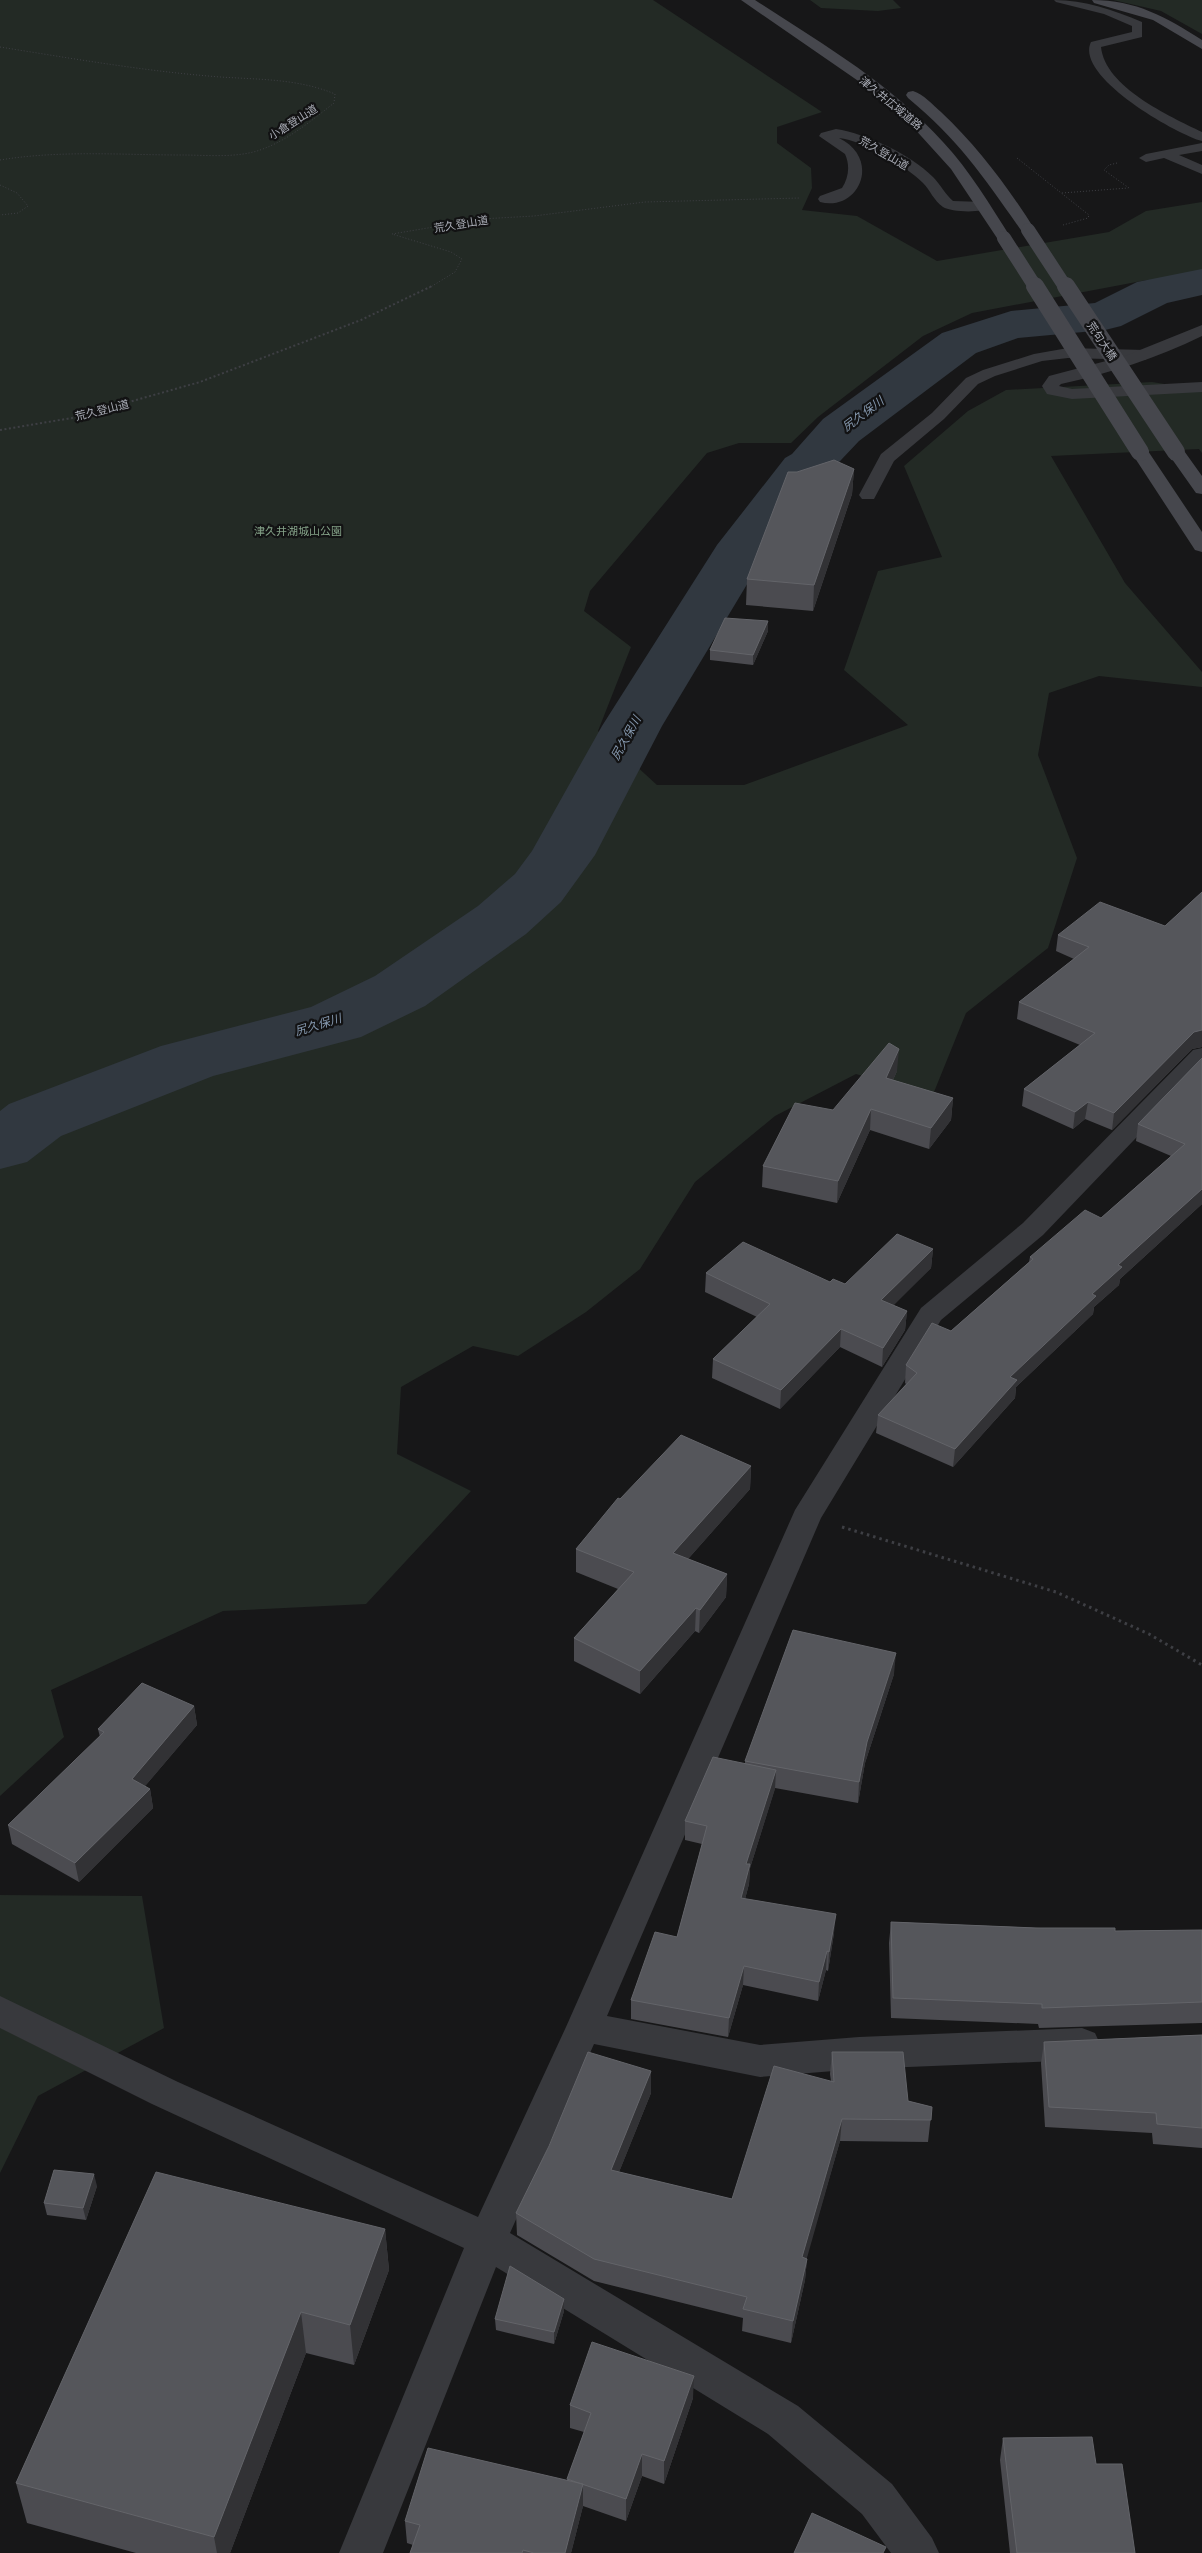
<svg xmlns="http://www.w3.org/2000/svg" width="1202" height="2553" viewBox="0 0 1202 2553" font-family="Jost,'Noto Sans JP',sans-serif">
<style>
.green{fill:#232a25}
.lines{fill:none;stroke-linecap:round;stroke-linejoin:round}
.river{fill:#313840;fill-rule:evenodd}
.path-far2{stroke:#3e3f44;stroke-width:1;stroke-dasharray:1 2;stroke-linecap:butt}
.path-far1{stroke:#3e3f44;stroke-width:2;stroke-dasharray:2 2.5;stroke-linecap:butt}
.path{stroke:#3e3f44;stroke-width:3;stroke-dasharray:2.5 4;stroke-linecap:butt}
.lane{fill:#38393d;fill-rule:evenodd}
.street{fill:#38393d;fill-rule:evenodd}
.secondary{fill:#46474d;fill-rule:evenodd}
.secondary-bridge-far1{stroke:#46474d;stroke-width:14}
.secondary-bridge{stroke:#46474d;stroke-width:18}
.wall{fill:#4b4b50}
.shaded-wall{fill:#323235}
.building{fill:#55565b;stroke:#636469}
.labels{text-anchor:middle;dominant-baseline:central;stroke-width:4.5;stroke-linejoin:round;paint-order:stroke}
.far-street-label{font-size:11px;fill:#aaadb7;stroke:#121213}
.far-park-label{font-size:11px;fill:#83a087;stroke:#121213}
.far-water-label{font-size:12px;font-style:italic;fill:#8598ae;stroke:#121213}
</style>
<rect width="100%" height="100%" fill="#171718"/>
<path class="green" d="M0,0h653l169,112 -45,15v16l34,25 1,20 -10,22 55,6 80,45 172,-29 37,-21 56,-9v77l-55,1 -175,33 -49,23 -105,81 -27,26h-52l-32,10 -117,138 -6,20 47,36 -33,84 59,54h87l164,-60 -64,-55 34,-99 64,-14 -38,-91 64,-55 38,-21 146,-8 50,8v63l-3,-4 -148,7 74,127 77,89v15l-103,-11 -50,17 -11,62 39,103 -29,90 -82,65 -34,84 -76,-23 -81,42 -80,66 -55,87 -54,43 -68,44 -45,-10 -72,41 -4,67 74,37 -105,113 -143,7 -172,79 13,47 -64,59z
M810,0h83l8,8 -23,3 -57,-3z
M1113,0h89v34l-41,-23z
M0,1895l142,1 22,132 -126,68 -38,77z"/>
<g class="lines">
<path class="river" d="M1202,269v26l-35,8 -46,23 -16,4 -87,8 -42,15 -117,88 -35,37 -57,73 -105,175 -67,129 -34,47 -35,32 -101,72 -64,31 -148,39 -152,60 -34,26 -27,7v-58l9,-7 152,-58 150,-39 64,-31 103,-70 37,-32 17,-23 70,-125 115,-181 68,-87 7,-4 31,-35 119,-86 69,-22 84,-8 42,-21z"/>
<path class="path-far2" d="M0,47c69,11 138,23 208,29 43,4 86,1 127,18l-1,9c-23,18 -48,39 -77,48 -24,7 -51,4 -75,4 -61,0 -121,-5 -182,5
M1017,158l72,57 -1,3 -25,7
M1117,163l-8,2 -5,5 25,18
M0,185l17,8 11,13 -10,7 -18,2
M1062,193l66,-5
M429,288l26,-16 7,-13 -11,-7 -59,-18 89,-15 53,-3 111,-14 155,-4"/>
<path class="path-far1" d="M0,430l72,-12 128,-36 161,-62 71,-34"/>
<path class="path" d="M842,1527l214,65 93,42 53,31"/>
<path class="lane" d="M1054,0c31,0 59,10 88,22v15l-41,10c4,40 68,69 101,85v9c-26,-7 -128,-65 -111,-99l41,-10v-6l-28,-12 -48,-12z
M1202,143v8l-23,4 23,10v9l-38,-16 -18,4 -7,-4 7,-4z
M1068,348l77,2 8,5 -8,5 -77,-2 -26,3 -47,15 -17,8 -34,35 -50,42 -20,38h-12l-3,-4 22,-41 51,-41 34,-35 17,-8 51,-16z"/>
<path class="street" d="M836,129c31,5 74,25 97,48 7,7 12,17 20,24l30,1 7,4c-6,8 -39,6 -47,1 -9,-6 -13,-17 -20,-24 -18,-18 -59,-42 -84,-45 43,21 20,74 -19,64l-2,-3 2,-3 22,-8c7,-11 8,-23 3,-34l-26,-18 2,-3z
M1202,325v11c-45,22 -92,37 -141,48l-2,2 13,3 130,-7v10l-130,7 -25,-5 -5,-8 7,-10 76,-20z
M1202,1048v21l-159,166 -102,85 -120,198 -214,498 153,29 99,-8 223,-9 13,5 5,11 -5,11 -13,5 -223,9 -99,8 -166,-33 -84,189 288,173 94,78 40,54 7,15h-48l-29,-39 -94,-80 -272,-167 -113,286h-44l125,-305 -312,-144 -152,-76v-32l178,86 300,135 88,-190 229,-517 126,-202 102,-85 170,-173z"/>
<path class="secondary" d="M741,0h14c66,43 135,83 188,142 27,29 47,63 68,96l-2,3h-10l-48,-72 -39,-43 -45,-39z
M1092,0c44,0 74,17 110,40v9l-49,-29 -59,-17z
M913,91c10,3 20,14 28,21 37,35 67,75 94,118l-2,3h-10c-38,-54 -63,-92 -115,-135l-2,-3 2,-3z
M1140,447l6,1 56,84v20l-7,-2 -64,-98 3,-4z
M1176,447l6,1 20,28v18l-6,-1 -29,-41 3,-4z"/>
<path class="secondary-bridge-far1" d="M1028,230l38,58
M1004,238l32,50"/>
<path class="secondary-bridge" d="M1035,286l105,166
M1066,286l110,166"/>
</g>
<path class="wall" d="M854,469l-2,25 -39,117 -67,-6 1,-26 50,-107z
M768,621v10l-15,34 -43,-5v-10z
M1202,892v155l-10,2 -80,81 -27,-11 -12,10 -51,-23 2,-17 56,-44 -63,-26 2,-17 55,-43 -18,-8 2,-16 107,-9z
M1202,1058v146l-82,75 -1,6 -25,22 -1,7 -77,73 -1,11 -62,69 -77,-34 2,-18 28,-31 -1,-1 1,-18 45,-34 78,-69 1,-5 71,-39 70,-62 -35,-15 2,-17z
M897,1071l-4,9 60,18 -2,22 -22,29 -59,-19 -33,73 -75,-16 1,-21 70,-56z
M933,1249l-2,19 -38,37 14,6 -2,19 -23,37 -42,-20 -60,62 -68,-31 1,-19 44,-42 -52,-25 1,-19 124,9 15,2z
M751,1466l-1,23 -62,70 39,15 -1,23 -27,36 -4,-2 -55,63 -66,-33v-23l44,-49 -42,-17v-23l44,-50z
M894,1674l-29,89 -7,40 -83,-15 -25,80 -1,16 -4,15 89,34 -6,38 -2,-1 -8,31 -75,-16 -15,52 -97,-18v-19l46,-63 25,-93 -17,-4v-19l60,-58v-2z
M194,1706l3,19 -52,61 5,3 3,19 -74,74 -67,-38 -4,-19 92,-88 -2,-8z
M891,1922l224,9 87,-1v93l-163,5 -1,-4 -147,-6 -2,-75z
M1202,2035v113l-49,-4 -1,-11 -107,-6 -4,-64 3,-21z
M832,2052l76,49 24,6 -4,35 -88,-1 -34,117 1,1 -2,21 -14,63 -49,-12 1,-13 -149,-37 -77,-46 -1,-22 135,-142v22l-32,79 113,27 99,-118 -1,-7z
M97,2186l-11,34 -39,-5 -3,-12z
M385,2229l4,41 -35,95 -48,-12 -76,200h-94l-109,-30 -11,-40z
M564,2299v12l-10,33 -58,-14 -1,-11z
M693,2398l-29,86 -22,-8 -16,45 -43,-15 -12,47h-161l3,-8 -6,-2 -2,-22 162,-41 17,-48 -14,-4v-23z
M1003,2438l93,26 39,89h-125l-10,-93z"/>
<path class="shaded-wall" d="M854,469l-2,25 -39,117 1,-26z
M768,621v10l-15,34v-10z
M1202,1030v17l-10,2 -80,81 2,-17 80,-81z
M899,1049l-2,22 -13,28 2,-21z
M953,1098l-2,22 -22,29 2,-21z
M1088,1102l-3,17 -12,10 2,-17z
M871,1109l-1,21 -33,73 1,-22z
M1202,1189v15l-82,75 -1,6 -25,22 -1,7 -77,73 -1,11 -62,69 2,-18 55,-72 108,-112z
M933,1249l-2,19 -51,51 1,-19z
M907,1311l-2,19 -23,37 1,-19z
M841,1329l-1,18 -60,62 1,-19z
M751,1466l-1,23 -77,87v-23z
M727,1574l-1,23 -27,36 1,-23z
M696,1608l-1,23 -55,63v-23z
M896,1653l-2,21 -29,89 -7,40 1,-21 8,-40z
M194,1706l3,19 -62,73 -3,-19z
M776,1770l-1,19 -25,79 -1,16 -9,34 1,-20 5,-34z
M150,1789l3,19 -74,74 -4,-19z
M836,1914l-2,19 -6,38 1,-19z
M827,1951l-1,19 -8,31 1,-19z
M744,1966l-1,19 -15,52 1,-19z
M651,2071v22l-40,99v-22z
M842,2119l-2,22 -39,138 1,-22z
M94,2174l3,12 -11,34 -3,-12z
M385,2229l4,41 -35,95 -4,-40z
M807,2259l-2,21 -14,63 2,-22z
M564,2299v12l-10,33v-12z
M301,2312l5,41 -76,200h-13l-3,-16z
M694,2376l-1,22 -29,86v-23z
M642,2454v22l-16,45v-22z
M583,2484v22l-12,47h-6z"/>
<path class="building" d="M834,460l20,9 -40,116 -67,-6 41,-107h9z
M725,618l43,3 -15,34 -43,-5z
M1202,892v138l-8,2 -80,81 -26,-11 -13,10 -51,-23 71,-56 -76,-31 70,-55 -31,-12 42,-33 65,24z
M889,1043l10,6 -13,29 67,20 -22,30 -60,-19 -33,72 -75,-15 32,-63 38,7z
M1202,1058v131l-84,76 4,2 -30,27 4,2 -86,81 7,3 -62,69 -77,-34 39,-42 -11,-8 26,-42 19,8 82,-72 -3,-2 55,-47 16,8 84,-74 -47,-20z
M897,1234l36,15 -52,51 26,11 -24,37 -42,-19 -60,61 -68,-31 57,-55 -64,-31 37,-31 87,40 3,-3 12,5z
M681,1435l70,31 -78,87 54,21 -27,36 -4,-2 -56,63 -66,-33 60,-66 -58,-23 42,-51 2,1z
M793,1630l103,23 -29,89 -8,40 -114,-21z
M142,1683l52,23 -62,73 18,10 -75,74 -67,-38 96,-93 -6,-3z
M713,1757l63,13 -30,94h4l-9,34 95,16 -7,38 -2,-1 -8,31 -75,-16 -15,52 -98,-18 24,-68 22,5 30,-111 -22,-5z
M891,1922l145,6h79v3l87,-1v72l-160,6v-4l-149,-6z
M1202,2035v93l-45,-4 -1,-11 -107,-6 -5,-65z
M588,2052l63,19 -40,99 121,29 42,-133 60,16 -2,-30h71l5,49 24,6 -1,13 -89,-1 -40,138 5,2 -14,62 -50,-12 4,-12 -153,-38 -78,-46 33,-67z
M54,2170l40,4 -11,34 -39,-5z
M156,2172l229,57 -35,96 -49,-13 -87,225 -198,-54z
M510,2266l54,33 -10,33 -59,-13z
M592,2342l102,34 -30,85 -22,-7 -16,45 -59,-20 24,-66 -21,-8z
M1092,2437l4,27h26l13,89h-118l-14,-115z
M428,2448l155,36 -18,69h-31l-11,-3 -1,3h-112l10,-28 -15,-4z
M812,2513l74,34 -3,6h-89z"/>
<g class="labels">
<g class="far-street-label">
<text transform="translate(891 103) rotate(39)">津久井広域道路</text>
<text transform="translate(293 122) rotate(-32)">小倉登山道</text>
<text transform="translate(884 153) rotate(30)">荒久登山道</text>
<text transform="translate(461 224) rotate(-9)">荒久登山道</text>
<text transform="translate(1102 341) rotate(56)">荒句大橋</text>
<text transform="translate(102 410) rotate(-14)">荒久登山道</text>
</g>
<g class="far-park-label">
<text x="298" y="531">津久井湖城山公園</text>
</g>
<g class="far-water-label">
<text transform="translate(863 414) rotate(-37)">尻久保川</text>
<text transform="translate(626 738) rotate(-61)">尻久保川</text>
<text transform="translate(318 1025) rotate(-17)">尻久保川</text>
</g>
</g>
</svg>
